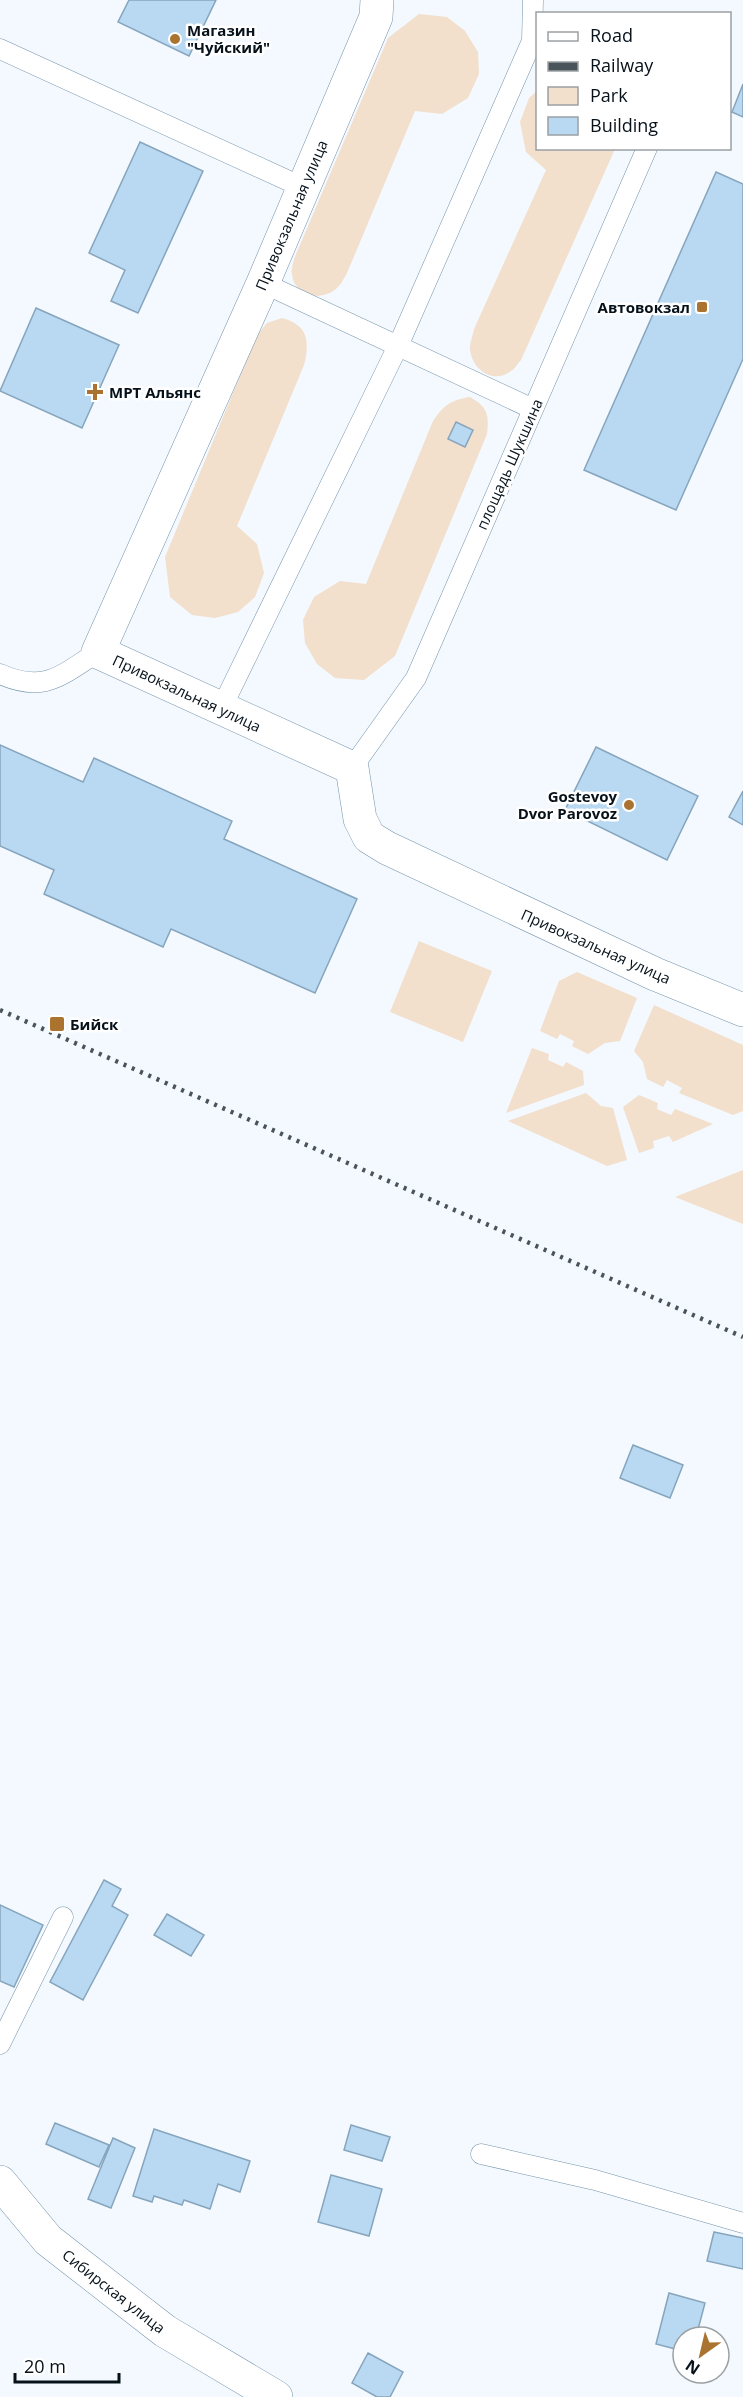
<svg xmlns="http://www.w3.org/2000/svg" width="743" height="2397" viewBox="0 0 743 2397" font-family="'Open Sans',sans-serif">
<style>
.green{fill:#f2dfcc}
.building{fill:#b9d9f2;stroke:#86a5bd;stroke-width:1.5}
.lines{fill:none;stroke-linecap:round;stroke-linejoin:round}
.lane-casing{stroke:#7694ac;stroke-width:21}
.street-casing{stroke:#7694ac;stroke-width:34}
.secondary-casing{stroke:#7694ac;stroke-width:34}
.lane{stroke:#fff;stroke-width:20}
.street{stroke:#fff;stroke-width:33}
.secondary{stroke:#fff;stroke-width:33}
.rail{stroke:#49535a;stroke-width:4.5;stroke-dasharray:3 6;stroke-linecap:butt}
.poi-dot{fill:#aa732f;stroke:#fff;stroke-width:2}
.labels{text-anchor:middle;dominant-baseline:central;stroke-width:5;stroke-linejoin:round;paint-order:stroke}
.poi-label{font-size:15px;font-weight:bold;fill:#06111a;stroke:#fff;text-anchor:start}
.street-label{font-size:15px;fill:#06111a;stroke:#fff}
</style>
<rect width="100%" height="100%" fill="#f3f9fe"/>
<path class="green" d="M419,14l28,3 18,14 13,21 1,22 -11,24 -26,16 -27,-3 -68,162c-3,5 -6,12 -11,16 -16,13 -42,7 -44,-15 -1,-4 1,-10 2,-15l94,-221z
M537,91l1,57 77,1 -94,211c-3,3 -6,9 -10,11 -18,14 -40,-2 -41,-23 0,-6 3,-13 4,-19l72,-159 -20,-18 -6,-30 9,-24z
M282,318c26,7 28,23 22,47l-67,161 20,18 7,29 -9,24 -17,15 -23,6 -23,-3 -22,-18 -5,-40 92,-222 10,-12z
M470,397c18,10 19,18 17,37l-92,222 -31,24 -29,-2 -18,-14 -12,-21 -2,-23 11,-23 26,-16 26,3 67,-163c11,-16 18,-21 37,-24z
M419,941l73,30 -29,71 -73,-30z
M577,972l60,26 -17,43 -15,2 -17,11 -16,-8 2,-5 -14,-7 -3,5 -17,-8 19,-50z
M654,1005l89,40v66l-10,4 -54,-22 3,-5 -15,-8 -4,7 -16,-8 -4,-17 -9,-11z
M532,1048l17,6 -1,6 15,7 3,-5 17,9 1,14 -78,28z
M586,1093l15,13 12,2 14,52 -20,6 -99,-45z
M639,1095l19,8 -1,6 14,6 4,-6 38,15 -40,18 -4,-6 -16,5 1,7 -15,5 -16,-46z
M743,1170v54l-68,-27z"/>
<path class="building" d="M129,0h87l-27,56 -71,-34z
M743,84v33l-11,-5z
M140,142l63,29 -65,142 -27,-12 14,-31 -36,-17z
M716,172l27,12v175l-67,151 -92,-40z
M36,308l83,37 -37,83 -82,-37z
M456,422l17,8 -8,17 -17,-8z
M0,745l83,37 11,-24 138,63 -8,18 133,60 -42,94 -144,-64 -8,18 -119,-53 10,-24 -54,-24z
M596,747l102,49 -31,64 -102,-50z
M743,791v34l-14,-8z
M633,1445l50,20 -13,33 -50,-20z
M104,1880l17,9 -9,17 16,9 -45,85 -33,-18z
M0,1905l43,20 -29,62 -14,-6z
M167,1914l37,21 -13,21 -37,-21z
M55,2123l54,22 -10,22 -53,-23z
M351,2125l39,12 -8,24 -38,-11z
M154,2129l96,32 -10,31 -22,-8 -8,25 -26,-9 -2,5 -28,-9 -2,6 -19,-6z
M113,2138l22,10 -24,60 -23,-9z
M331,2175l51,14 -13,47 -51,-14z
M714,2232l29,6v31l-36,-8z
M669,2293l36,10 -9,34h-13v14l-27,-7z
M368,2353l35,19 -13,25h-13l-25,-14z"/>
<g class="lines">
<g class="lane-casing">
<path id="lane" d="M533,0l-1,41 6,2
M0,49l302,138
M263,283l270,126
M0,674c45,20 61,1 98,-22
M221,709l177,-363 134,-305
M352,768l64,-90 231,-530
M0,2044l63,-127
M481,2154l114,26 148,43"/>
</g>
<g class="street-casing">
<path id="street" d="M377,0l-1,17 -113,266 -165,369 254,116 8,51 9,18 18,11 268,126 88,36"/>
</g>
<g class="secondary-casing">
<path id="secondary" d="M0,2182l48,58 117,91 111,66"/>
</g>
<use href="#lane" class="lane"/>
<use href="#street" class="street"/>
<use href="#secondary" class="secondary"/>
<path class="rail" d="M0,1010l743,327"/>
</g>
<g class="poi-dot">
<circle cx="175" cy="39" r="6"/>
<rect x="696" y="301" width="12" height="12" rx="3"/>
<path d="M92 383h6v6h6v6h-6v6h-6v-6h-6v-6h6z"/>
<circle cx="629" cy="805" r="6"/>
<rect x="49" y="1016" width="16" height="16" rx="3"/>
</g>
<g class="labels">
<g class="poi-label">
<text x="187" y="30">Магазин<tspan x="187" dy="17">"Чуйский"</tspan></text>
<text x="690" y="307" text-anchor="end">Автовокзал</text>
<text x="109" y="392">МРТ Альянс</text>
<text x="617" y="796" text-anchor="end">Gostevoy<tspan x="617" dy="17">Dvor Parovoz</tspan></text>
<text x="70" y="1024">Бийск</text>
</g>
<g class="street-label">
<text transform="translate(291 215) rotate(-67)">Привокзальная улица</text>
<text transform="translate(509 464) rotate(-66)">площадь Шукшина</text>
<text transform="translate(187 693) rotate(25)">Привокзальная улица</text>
<text transform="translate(596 946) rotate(24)">Привокзальная улица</text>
<text transform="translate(114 2291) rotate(38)">Сибирская улица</text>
</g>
</g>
<rect x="536" y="12" width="195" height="138" fill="#ffffff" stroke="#9ba0a3" stroke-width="1.5"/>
<rect x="548" y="32" width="30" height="9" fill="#ffffff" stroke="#9ba0a3" stroke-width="1.5"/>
<text x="590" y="42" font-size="18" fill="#06111a">Road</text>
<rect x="548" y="62" width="30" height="9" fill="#49535a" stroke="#9ba0a3" stroke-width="1.5"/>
<text x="590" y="72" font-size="18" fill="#06111a">Railway</text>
<rect x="548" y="87" width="30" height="18" fill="#f2dfcc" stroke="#9ba0a3" stroke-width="1.5"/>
<text x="590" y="102" font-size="18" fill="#06111a">Park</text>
<rect x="548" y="117" width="30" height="18" fill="#b9d9f2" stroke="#9ba0a3" stroke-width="1.5"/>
<text x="590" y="132" font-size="18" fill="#06111a">Building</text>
<g transform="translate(701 2355) rotate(214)"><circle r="28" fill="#ffffff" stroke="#9ba0a3" stroke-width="1.5"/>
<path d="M0-4.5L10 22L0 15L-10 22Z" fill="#aa732f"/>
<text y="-9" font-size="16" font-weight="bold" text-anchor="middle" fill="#06111a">N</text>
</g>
<path d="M15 2373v9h104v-9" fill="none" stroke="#06111a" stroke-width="3"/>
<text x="24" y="2373" font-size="18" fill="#06111a" stroke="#ffffff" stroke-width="4.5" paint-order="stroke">20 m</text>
</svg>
